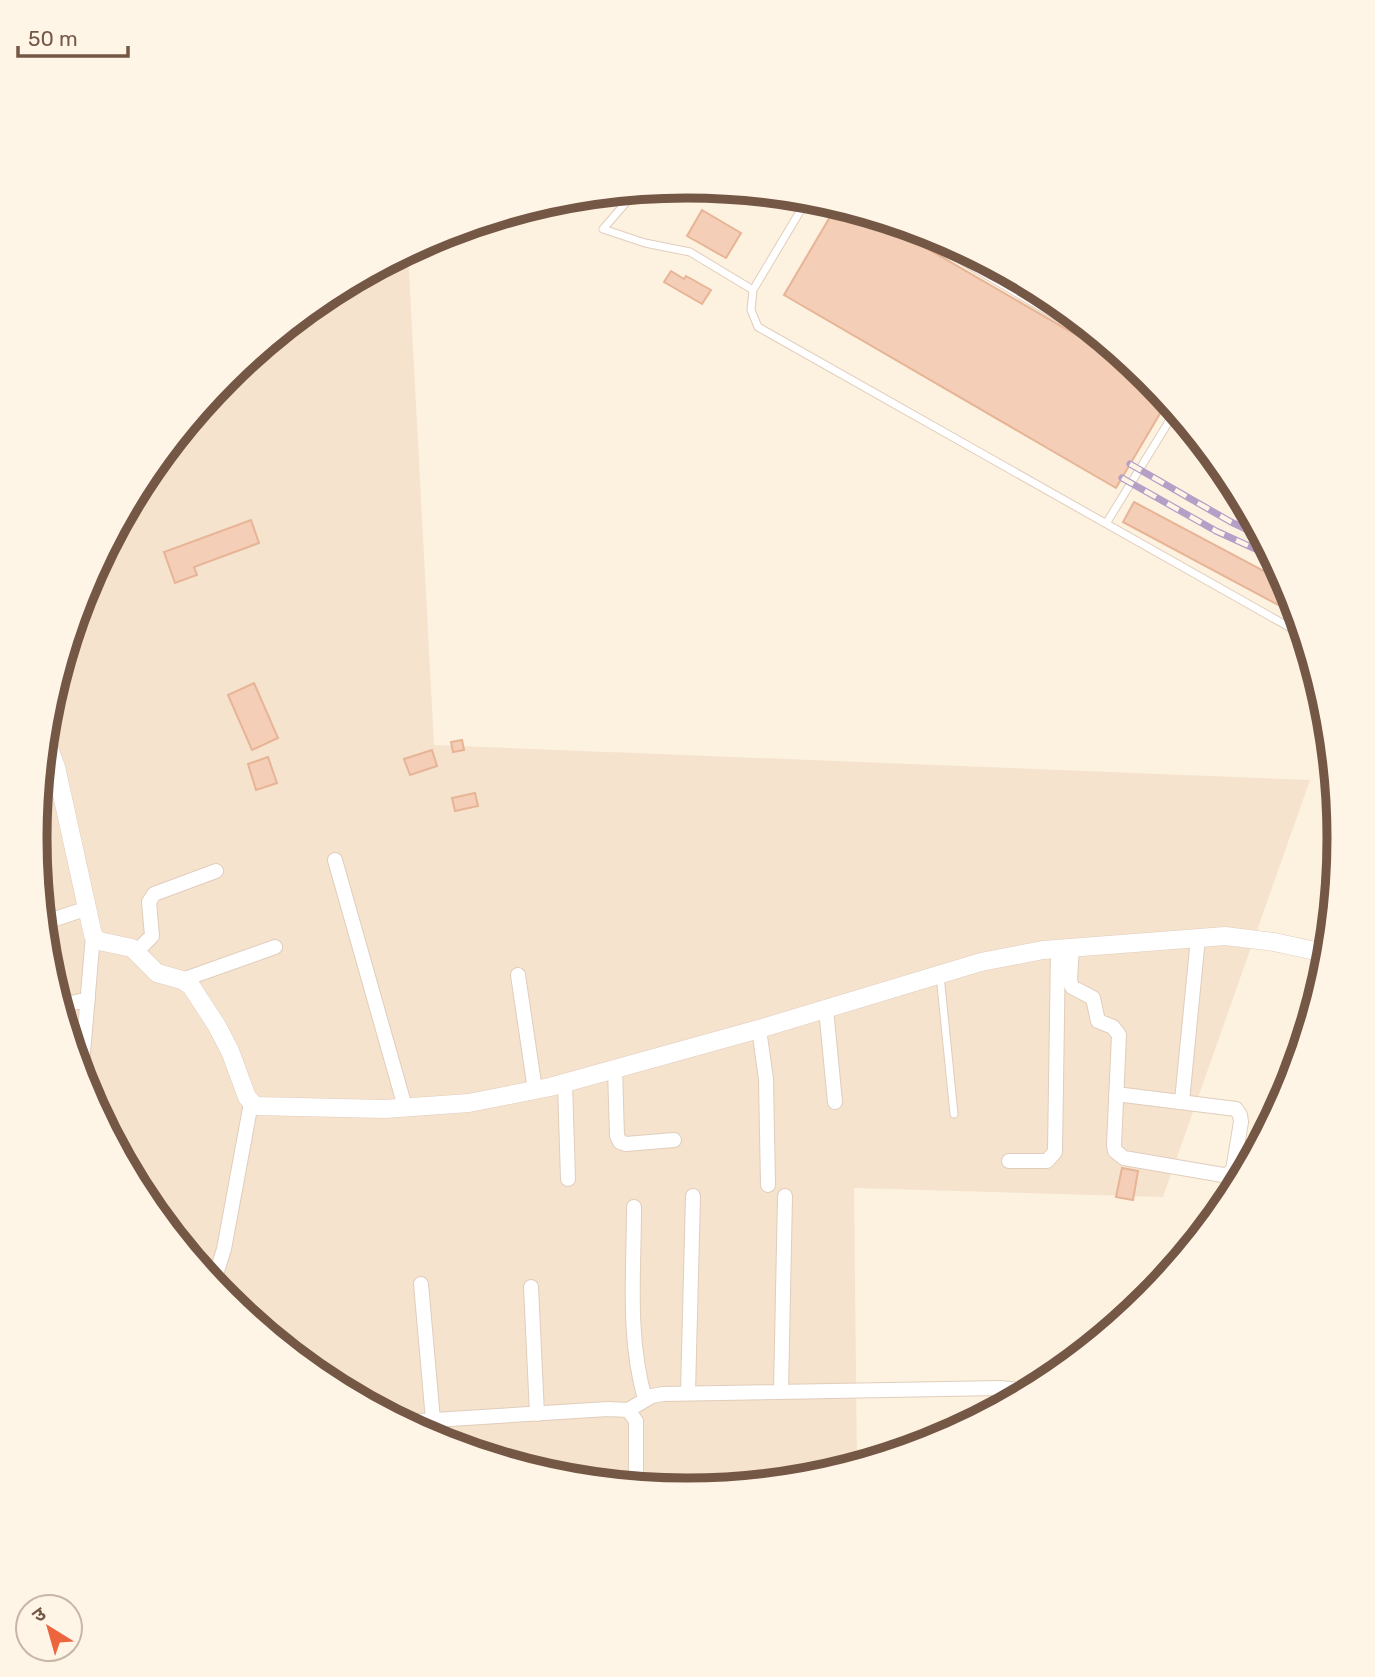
<svg xmlns="http://www.w3.org/2000/svg" width="1375" height="1677" viewBox="0 0 1375 1677" font-family="Rubik,'Noto Sans Devanagari',sans-serif">
<style>
.residential{fill:#f5e3ce}
.building{fill:#f4ceb6;stroke:#e7b496;stroke-width:2}
.lines{fill:none;stroke-linecap:round;stroke-linejoin:round}
.service-casing{stroke:#e1cdbc;stroke-width:9}
.minor-casing{stroke:#e1cdbc;stroke-width:16}
.tertiary-casing{stroke:#e1cdbc;stroke-width:19}
.service{stroke:#fff;stroke-width:7}
.minor{stroke:#fff;stroke-width:14}
.tertiary{stroke:#fff;stroke-width:18}
.rail-casing{stroke:#b49fc6;stroke-width:7}
.rail{stroke:#fff5e7;stroke-width:4.5;stroke-dasharray:13;stroke-linecap:butt}
.rim{fill:none;stroke:#755746;stroke-width:9}
</style>
<rect width="100%" height="100%" fill="#fdf2e0"/>
<path class="residential" d="M406,253h2l26,492 876,35 -147,417 -309,-9 3,278 -43,13 -127,12 -127,-13 -123,-37 -112,-60 -99,-81 -81,-99 -60,-113 -38,-123 -12,-127 13,-127 37,-123 60,-112 81,-99 99,-81z"/>
<path class="building" d="M837,205l34,11 278,161 19,23 -52,88 -332,-193z
M702,210l39,23 -15,25 -39,-22z
M671,271l13,8 2,-3 25,14 -9,14 -38,-22z
M1134,502l154,82 3,7 -9,16 -159,-85z
M251,520l8,23 -65,24 3,8 -22,8 -11,-31z
M254,683l24,55 -26,12 -24,-55z
M462,740l2,10 -11,2 -2,-10z
M432,750l5,16 -27,9 -6,-16z
M268,757l9,26 -21,7 -8,-26z
M475,793l3,13 -23,5 -3,-13z
M1122,1168l16,3 -5,29 -17,-3z"/>
<g class="lines">
<g class="service-casing">
<path id="service" d="M636,191l-33,38 42,14 45,9 63,38
M808,198l-55,92 -2,20 7,17 547,309
M900,224l222,131
M1107,522l69,-112
M940,975l14,139"/>
</g>
<g class="minor-casing">
<path id="minor" d="M335,860l70,247
M43,923l45,-15
M1072,947l-2,33 2,7 21,11 5,23 15,6 6,8 -5,110 1,6 9,7 99,17 5,-1 5,-4 8,-48 -1,-7 -4,-6 -120,-15
M137,951l15,-15 -3,-34 5,-8 62,-23
M518,975l17,115
M182,980l93,-33
M60,1006l28,-7
M826,1009l9,93
M759,1029l7,50 2,106
M615,1069l2,67 3,6 6,2 48,-4
M81,1077l12,-142
M565,1083l3,96
M1182,1101l16,-163
M1009,1161h38l8,-9 3,-203
M634,1207c0,64 -7,130 11,192
M213,1284l11,-35 27,-146
M421,1284l12,136
M531,1287l6,127
M781,1391l4,-195
M688,1392l5,-196
M628,1410l24,-14 11,-2 337,-6 31,3
M402,1422l206,-13 20,1 8,11v65"/>
</g>
<g class="tertiary-casing">
<path id="tertiary" d="M45,737l11,30 37,168 6,6 33,7 25,25 25,7 9,6 26,40 13,25 17,46 8,9 129,3 85,-6 81,-16 209,-58 222,-67 62,-12 182,-14 49,6 55,12"/>
</g>
<use href="#service" class="service"/>
<use href="#minor" class="minor"/>
<use href="#tertiary" class="tertiary"/>
<g class="rail-casing">
<path id="rail" d="M1130,464l101,58 32,15
M1122,478l94,53 57,26"/>
</g>
<use href="#rail" class="rail"/>
</g>
<path d="M0 0H1375V1677H0ZM47 838a640 640 0 1 1 1280 0a640 640 0 1 1-1280 0Z" fill="#fff5e7" fill-rule="evenodd"/>
<path class="rim" d="M47 838a640 640 0 1 1 1280 0a640 640 0 1 1-1280 0Z"/>
<g transform="translate(49 1628) rotate(323)"><circle r="33" fill="#fff5e7" stroke="#c8b6a7" stroke-width="2"/>
<path d="M0-5L12 26L0 18L-12 26Z" fill="#ed653f"/>
<text y="-10" font-size="19" font-weight="bold" text-anchor="middle" fill="#755746">उ</text>
</g>
<path d="M18 46v10h110v-10" fill="none" stroke="#755746" stroke-width="3.5"/>
<text x="28" y="46" font-size="21" fill="#755746" stroke="#fff5e7" stroke-width="5" paint-order="stroke">50 m</text>
</svg>
